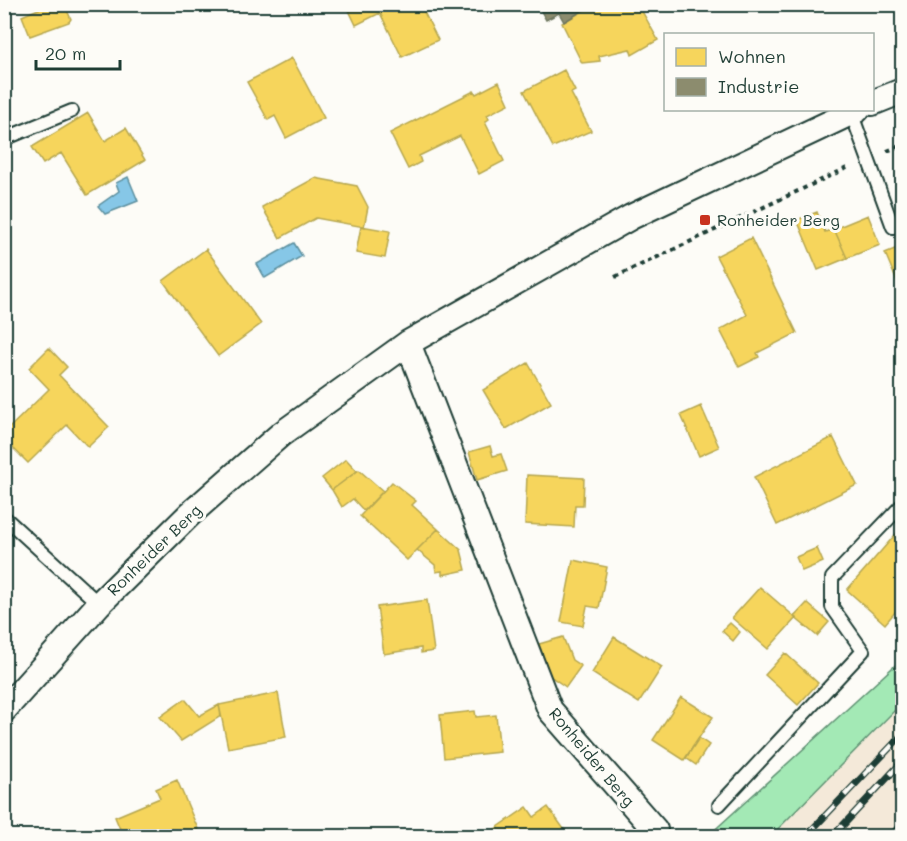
<svg xmlns="http://www.w3.org/2000/svg" width="907" height="841" font-family="Mali,sans-serif">
<style>
.built{fill:#f4e9d9}
.green{fill:#a3e9b5;stroke:#619374;stroke-width:1.5}
.water{fill:#86c7e7;stroke:#5d909f;stroke-width:1.5}
.homes{fill:#f6d55c;stroke:#b6a750;stroke-width:1.5}
.industry{fill:#8c8c6e;stroke:#6b745d;stroke-width:1.5}
.lines{fill:none;stroke-linecap:round;stroke-linejoin:round}
.service-casing{stroke:#1f3d34;stroke-width:16}
.minor-casing{stroke:#1f3d34;stroke-width:28}
.path{stroke:#1f3d34;stroke-width:4;stroke-dasharray:4.5 4.5;stroke-linecap:butt}
.service{stroke:#fdfcf7;stroke-width:12}
.minor{stroke:#fdfcf7;stroke-width:24}
.rail-casing{stroke:#1f3d34;stroke-width:7}
.rail{stroke:#fdfcf7;stroke-width:4.5;stroke-dasharray:14;stroke-linecap:butt}
.poi-dot{fill:#c8321e;stroke:#fdfcf7;stroke-width:2}
.labels{text-anchor:middle;stroke-width:6;stroke-linejoin:round;paint-order:stroke}
.poi-label{font-size:16px;fill:#1f3d34;stroke:#fdfcf7;text-anchor:start}
.street-label{font-size:16px;fill:#1f3d34;stroke:#fdfcf7}
</style>
<rect width="100%" height="100%" fill="#fdfcf7"/>
<filter id="ink" filterUnits="userSpaceOnUse"><feTurbulence type="fractalNoise" baseFrequency=".0167" numOctaves="2"/><feDisplacementMap in="SourceGraphic" scale="12" xChannelSelector="R" yChannelSelector="G"/><feConvolveMatrix kernelMatrix="1 2 1 2 8 2 1 2 1" color-interpolation-filters="sRGB"/></filter>
<g filter="url(#ink)">
<path class="built" d="M902 703V836H771L897 709Z"/>
<path class="green" d="M902 659V703L771 836H708Z"/>
<path class="water" d="M128 177 138 201 105 214 98 206 119 191 116 183Z
M294 243 302 256 265 278 257 264Z"/>
<path class="homes" d="M50 4H64L71 19 69 22 30 36 22 16Z
M346 4H420L438 40 402 57 380 13 356 25Z
M609 4H638L658 40 632 55 630 49 599 56 600 61 582 63 562 23 588 8Z
M292 58 324 118 286 138 275 116 268 120 247 82Z
M564 70 575 91 571 93 591 131 553 147 524 91Z
M499 82 509 104 487 115 489 119 485 122 504 161 479 174 460 136 419 156 421 162 408 169 390 133 474 91 476 94Z
M88 113 105 141 126 128 145 160 87 195 61 153 43 164 32 147Z
M315 178 357 186 368 207 364 227 316 218 280 238 262 207Z
M817 212 825 232 834 229 847 258 818 270 797 220Z
M868 215 880 245 847 258 834 229Z
M361 226 390 231 385 258 356 253Z
M751 238 797 333 757 353 759 357 739 367 720 330 747 315 716 256Z
M902 246V282L898 284 885 253Z
M206 249 261 324 218 356 163 281Z
M49 348 67 367 59 375 109 427 88 447 67 425 28 463 4 439V433L49 389 29 368Z
M528 363 551 403 506 429 483 390Z
M701 406 719 447 699 456 681 415Z
M833 437 857 485 777 525 754 477Z
M490 446 493 456 501 454 507 471 477 480 469 452Z
M346 459 357 471 332 490 322 478Z
M359 470 383 491 364 511 353 499 342 507 332 490Z
M527 475 584 478 583 505H575L574 527 525 524Z
M392 482 416 501 412 505 438 529 407 560 360 516Z
M902 527V604L885 624 847 590Z
M438 529 461 550 466 570 442 575V571L436 572 435 565 417 550Z
M817 548 823 562 802 571 796 557Z
M573 560 607 567 599 608 587 606 583 626 561 622Z
M760 587 796 618 768 649 732 618Z
M427 600 434 651 421 653V648L384 654 377 607Z
M807 603 829 622 817 636 794 617Z
M730 623 740 632 733 641 722 631Z
M563 637 572 660 581 666 566 687 550 676 539 644Z
M614 637 662 667 639 703 592 673Z
M785 653 818 683 798 705 765 675Z
M278 693 286 737 228 748 219 705Z
M681 697 713 717 684 760 653 740Z
M185 699 199 716 219 705 221 716 181 741 160 717Z
M475 711 476 717 496 715 500 752 444 758 440 715Z
M699 738 709 745 696 765 686 758Z
M177 780 201 836H123L115 817 160 798 156 789Z
M527 807 534 817 548 807 569 836H489L488 834Z"/>
<path class="industry" d="M537 4H576L582 11 564 22 559 13 546 20Z"/>
<g class="lines">
<defs>
<path id="service" d="M851 112 893 227
M4 139 72 111
M4 517 99 604
M719 805 863 651 832 607V578L902 505
M897 836 902 830"/>
<path id="minor" d="M872 103 902 91
M408 343 550 710 655 830
M4 710 99 604 190 514 280 435 408 343 631 217 857 110"/>
</defs>
<use href="#service" class="service-casing"/>
<use href="#minor" class="minor-casing"/>
<path class="path" d="M887 151 902 145
M615 277 849 167"/>
<use href="#service" class="service"/>
<use href="#minor" class="minor"/>
<defs>
<path id="rail" d="M806 836 902 735
M833 836 902 762"/>
</defs>
<use href="#rail" class="rail-casing"/>
<use href="#rail" class="rail"/>
</g>
</g>
<rect class="poi-dot" x="699" y="214" width="12" height="12" rx="3"/>
<g class="labels">
<g class="poi-label">
<text x="717" y="226">Ronheider Berg</text>
</g>
<g class="street-label">
<text transform="translate(154 550) rotate(-44)" y="6">Ronheider Berg</text>
<text transform="translate(592 757) rotate(50)" y="6">Ronheider Berg</text>
</g>
</g>
<rect width="907" height="841" fill="none" stroke="#fdfcf7" stroke-width="24"/>
<rect x="12" y="12" width="883" height="817" fill="none" stroke="#1f3d34" stroke-width="2" filter="url(#ink)"/>
<rect x="664" y="33" width="210" height="78" fill="#fdfcf7" stroke="#a4b0a9" stroke-width="1.5"/>
<rect x="676" y="48" width="30" height="18" fill="#f6d55c" stroke="#a4b0a9" stroke-width="1.5"/>
<text x="718" y="63" font-size="18" fill="#1f3d34">Wohnen</text>
<rect x="676" y="78" width="30" height="18" fill="#8c8c6e" stroke="#a4b0a9" stroke-width="1.5"/>
<text x="718" y="93" font-size="18" fill="#1f3d34">Industrie</text>
<path d="M36 60v9h84v-9" fill="none" stroke="#1f3d34" stroke-width="3"/>
<text x="45" y="60" font-size="18" fill="#1f3d34" stroke="#fdfcf7" stroke-width="4.5" paint-order="stroke">20 m</text>
</svg>
